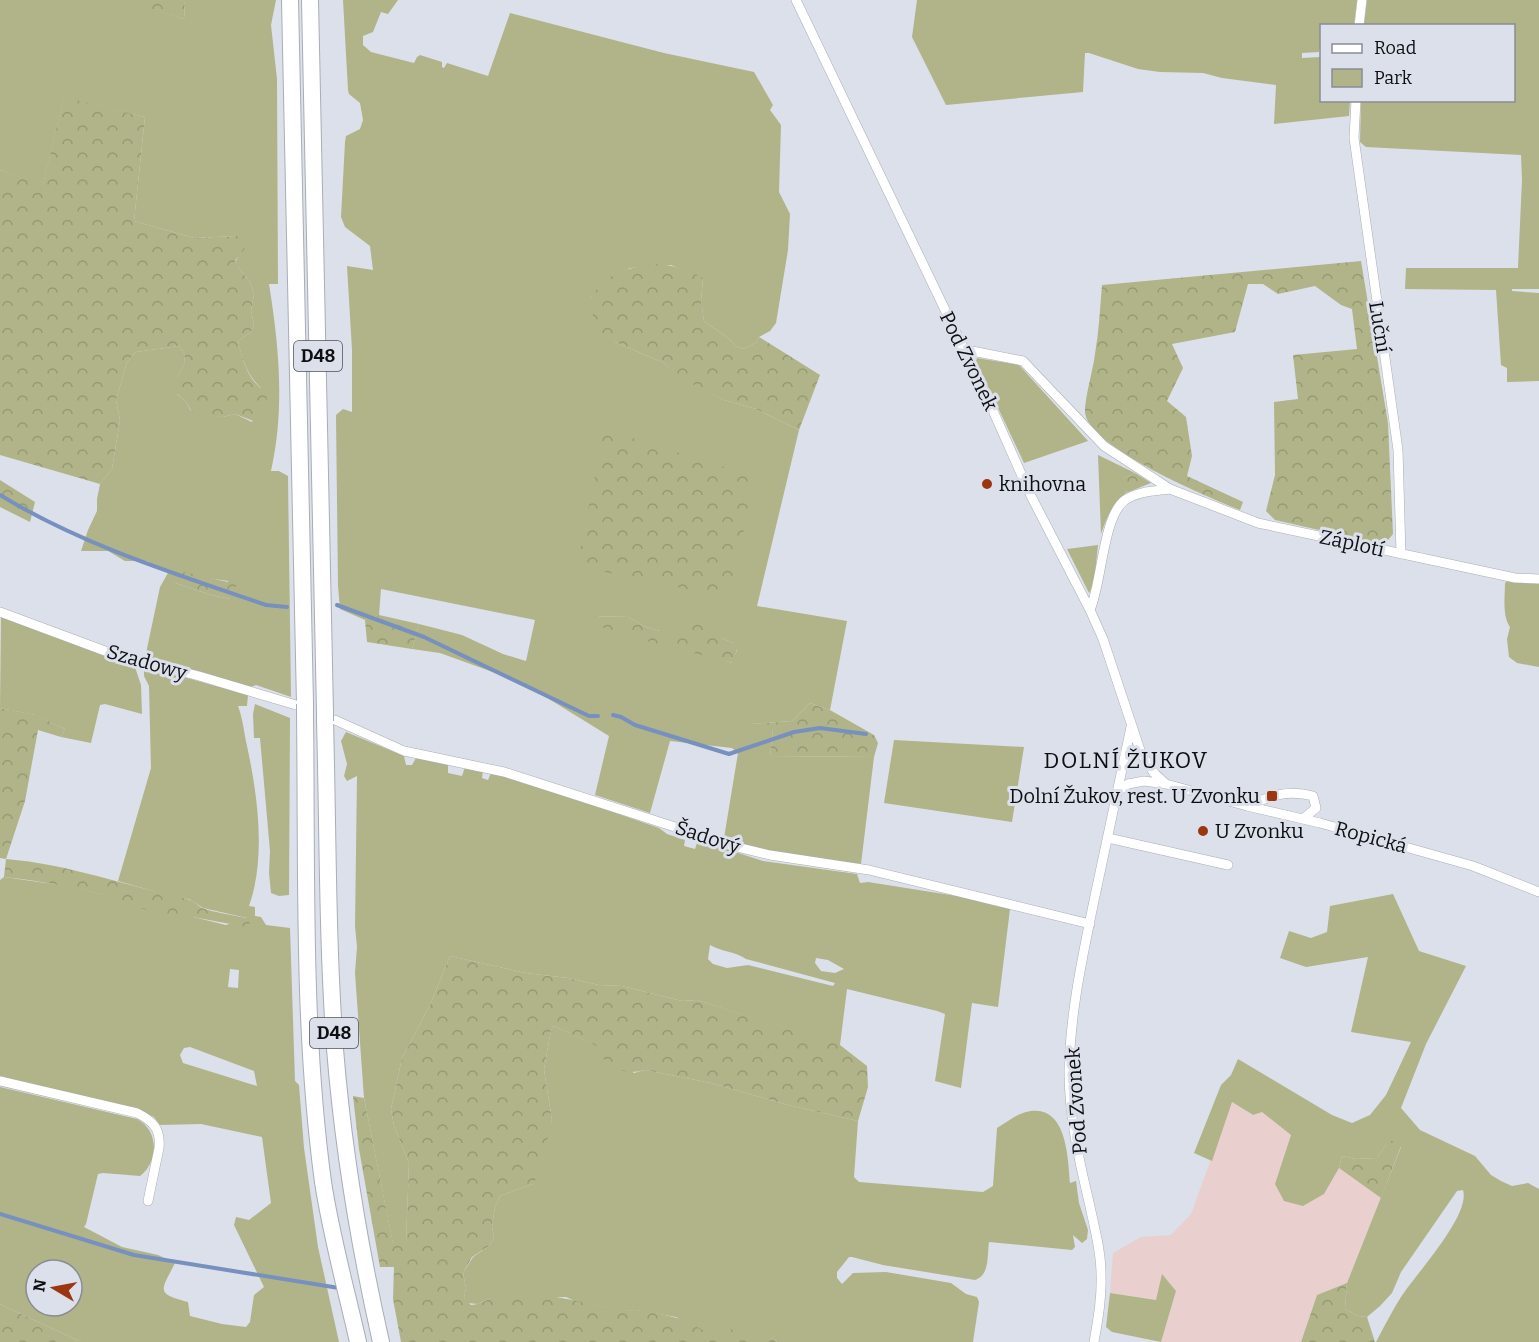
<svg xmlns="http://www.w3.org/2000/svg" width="1539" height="1342" font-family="Bitter,serif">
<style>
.industrial{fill:#eacfcf}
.green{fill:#b0b488;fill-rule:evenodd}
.forest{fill:url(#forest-crowns)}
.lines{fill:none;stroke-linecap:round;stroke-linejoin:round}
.stream{stroke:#7890bf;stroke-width:4}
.street-casing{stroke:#a9adb5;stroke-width:10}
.highway-casing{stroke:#a9adb5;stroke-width:18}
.street{stroke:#fff;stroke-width:9}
.highway{stroke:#fff;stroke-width:16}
.highway-bridge-casing{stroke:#a9adb5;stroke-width:18;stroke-linecap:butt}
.highway-bridge{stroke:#fff;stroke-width:16}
.poi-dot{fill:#9c3611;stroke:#dce0ea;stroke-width:2}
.labels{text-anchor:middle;stroke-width:6;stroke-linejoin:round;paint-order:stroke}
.shield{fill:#dce0ea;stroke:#4b4e53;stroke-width:1.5}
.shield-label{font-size:18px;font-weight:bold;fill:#0d0f12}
.street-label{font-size:20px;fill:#0d0f12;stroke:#dce0ea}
.poi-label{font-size:20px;fill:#0d0f12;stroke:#dce0ea;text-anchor:start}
.quarter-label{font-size:22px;letter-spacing:1.5px;fill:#0d0f12;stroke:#dce0ea}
</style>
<defs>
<pattern id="forest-crowns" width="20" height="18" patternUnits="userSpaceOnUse" patternTransform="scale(1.5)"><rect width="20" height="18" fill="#b0b488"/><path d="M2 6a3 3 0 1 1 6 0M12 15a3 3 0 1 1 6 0" fill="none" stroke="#969a74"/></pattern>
</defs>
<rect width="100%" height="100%" fill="#dce0ea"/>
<path class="industrial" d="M1232 1102 1252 1115 1262 1112 1291 1135 1275 1184 1303 1206 1324 1194 1339 1168 1381 1198 1347 1283 1317 1295 1301 1342H1161L1176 1291 1162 1275 1157 1300 1110 1293 1113 1253 1141 1237 1171 1235 1191 1214Z"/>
<path class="green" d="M0 0H127L184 19 185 0H276L271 25 277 79 278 284H269C279 346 285 409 271 471H279L288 476 291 697 256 685 251 687 145 658 160 587 168 573 147 561H125L108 551H81L88 530 97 511V499L100 484 112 469 120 420 116 400 127 362 136 352 179 346 184 353 185 363 178 375 177 394 186 402 191 411 223 417 235 414 252 422 261 388C247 375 242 359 238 341L251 332 254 325 251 310 254 294 250 282 235 263 238 257 237 236 194 238 134 221 145 117 64 98 43 185 0 170ZM207 578 228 581 230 599 211 595 175 583Z
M343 0H398L388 14 381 12 373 32 363 36V45L371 52 414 63 417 57 420 55 442 62V67L444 68 447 63 488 76 510 13 664 53 754 72 773 105 770 110 781 125 779 192 790 214 788 250 776 323 770 331 759 337 757 342 744 349 735 346C728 335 713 329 704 321L701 301 703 278 671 265 630 268 601 285 598 291 590 298 593 315 615 342 664 363 686 380 724 400 756 409 799 430 757 606 847 621 830 710 810 703 792 721 751 724V729H773L770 756 874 757 861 864 771 852 724 838 738 753 732 748 670 741 650 813 595 795 609 736 523 683 440 653 412 649 419 624 462 635 503 654 526 661 535 620 381 589 379 615 365 620 340 609 338 586 336 415 343 409 352 412V350L347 266 373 270 370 246 345 227 341 217 345 142 346 136 360 129 363 120 360 103 349 94 348 90ZM594 616 628 617 646 627 660 631H686L721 626V638L733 643 737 650 732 663Z
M917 0H1357L1354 25 1322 26 1321 49H1319V52L1302 53V58L1321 57 1322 100 1350 101 1349 116 1274 124 1276 85 1222 78 1203 73 1160 72 1138 69 1089 53H1085L1083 92 946 105 912 37Z
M1367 0H1539V289H1512V291L1539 293V381L1507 382V368L1501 365 1496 290 1405 289 1406 268H1518L1522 180 1521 155 1366 147 1360 142 1361 101 1514 100V26L1364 25Z
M977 358 1019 365 1088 441 1024 463 976 361Z
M1098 455 1135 473 1122 479 1126 493C1112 504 1107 517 1101 534Z
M1098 545 1094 583 1089 593 1067 549Z
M1507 581 1539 584V667L1517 663 1509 657 1507 639 1510 627C1502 616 1505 596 1505 583Z
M1 617 108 657 134 664 141 685 142 714 105 704 100 705 91 743 61 737 65 729 35 715 0 708Z
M144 666 248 695 247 706H238C243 719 244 733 247 746 258 797 266 858 249 906L255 907V916L261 917 266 925 290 928 295 1081 299 1085 304 1148 318 1247 339 1342H81L0 1304V1087L137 1119C159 1130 159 1162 140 1176L103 1173 98 1174 86 1224 84 1227 122 1247 158 1255 175 1263C161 1291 155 1293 188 1302L190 1316 222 1324 246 1327 250 1322 254 1295 264 1287 234 1225 236 1217 249 1220 271 1203 262 1137 201 1124 160 1125 154 1117 143 1112 0 1078V880L4 877 67 886 226 925 247 918 203 908 189 899 177 898 118 881 151 768 149 686 144 676ZM230 969 239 970 238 988 228 987ZM190 1047 254 1071 257 1086 183 1063 180 1055 184 1048ZM36 1270H72V1306H36Z
M255 704 290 718 289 895 279 896 271 893 269 873 270 851 260 738H254L253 714Z
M346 732 404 756 406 765H412L416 758 448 764V773L462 776 465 767 483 771 482 778 488 780 491 773 535 785 659 828 667 834 685 840 684 846 695 849 698 840 763 861 857 874 860 883 868 882 963 897 1010 909 998 1007 972 1003 961 1088 935 1081 945 1014 937 1011 847 989 840 1045H837L697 1000 682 1001 622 986 599 985 568 978 526 973 450 956 430 1005 402 1058 391 1109 394 1126 409 1163 406 1243 393 1244 364 1098 355 973 357 947 355 926 357 776 347 781 344 776 347 764 341 741ZM710 945C722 952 735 951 746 959L835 983 833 986 748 965 727 968 713 964 708 959ZM816 958 828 960 844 969 835 973 821 971 815 963Z
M894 740 1024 747 1012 822 884 803Z
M1393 894 1419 951 1466 966 1426 1044 1401 1108 1420 1130 1475 1156 1491 1175 1501 1181 1512 1186 1528 1183 1539 1189V1342H1376C1384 1327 1392 1311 1401 1297 1415 1275 1471 1215 1463 1190L1457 1191 1401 1272 1392 1293 1380 1306 1367 1317 1358 1316 1345 1309 1347 1283 1401 1147 1386 1145 1377 1158 1356 1159 1342 1156 1339 1168 1324 1194 1303 1206 1284 1201 1275 1184 1291 1135 1262 1112 1253 1115 1232 1102 1212 1161 1194 1153 1221 1085 1231 1075 1238 1059 1332 1115 1352 1123 1370 1115 1386 1095 1411 1042 1351 1032 1368 957 1306 967 1280 958 1289 931 1311 938 1327 932 1330 906Z
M554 1026 604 1049 634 1073 645 1070 711 1083 788 1105 858 1121 854 1177 859 1182 983 1192 993 1186 997 1128C1006 1123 1017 1114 1026 1112 1066 1102 1068 1155 1070 1183L1076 1181 1079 1203 1088 1230 1087 1239 1082 1243 1073 1235 1075 1247 1072 1250 989 1242C987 1256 990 1275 975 1280L883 1265 852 1257H849L837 1272V1278L842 1284 853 1273 886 1272 951 1283 966 1294 977 1297 979 1302 973 1342H777L774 1339 726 1333 713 1334 695 1328 676 1317 636 1310 626 1311 577 1302 566 1297 491 1298 478 1304 467 1303 464 1298 466 1288 463 1273 473 1257 489 1246 494 1238 492 1226 495 1207 500 1196 533 1184 552 1120 544 1069 551 1030Z
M1162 1274 1176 1291 1161 1342 1112 1332 1106 1327 1110 1293 1156 1300Z"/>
<path class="forest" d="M185 0 184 19 127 1V0Z
M64 97 145 117 134 221 194 238 237 236 245 246C244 254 236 256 235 263L250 282 254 294 251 310 254 325 251 332 238 341C243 361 248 382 267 392 268 401 263 417 256 422L235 414 223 417 194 415 186 402 173 390 178 375 185 363 184 353 179 346 136 352 127 362 116 400 120 420 112 469 100 484 0 455V170L43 184Z
M1361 261 1388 423 1393 534 1388 540 1376 543 1275 520 1266 511 1275 475 1274 402 1298 399 1293 355 1357 349 1352 309 1341 305 1315 286 1278 294 1263 284H1248L1235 332 1172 344 1183 368 1167 401 1186 417 1192 456 1187 476 1243 502 1240 510C1210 498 1087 447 1085 412 1085 397 1093 370 1095 354 1099 331 1100 308 1102 285Z
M655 264C673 265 687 269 703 278L701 301 704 321C713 329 728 335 735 346L744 349 757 342 759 337 820 375 799 430 756 409 724 400 686 381 664 363 615 342 594 327 593 315 585 308C602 275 619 269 655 264Z
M604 429 756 477 728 598 577 566Z
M1135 473 1151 483 1126 493 1121 479Z
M0 480 35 502 30 522 0 507Z
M183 572 237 584 230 599 211 595 175 583V579Z
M379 615 419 624 412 649 367 642 365 620Z
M593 616 628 617 646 627 660 631H685L696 623 721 625V638L733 643 737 649 733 663 643 640 591 624Z
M810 703 830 710 874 735 878 743 874 757 770 756 773 729H750V724L792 721Z
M0 708 36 715 65 729 61 737 38 730 25 801 6 859C68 864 127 886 187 899 193 900 197 905 202 908 216 913 233 915 247 918L250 923 246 927 193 917 189 922 122 903 121 900C82 889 44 881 4 877L6 859 0 858Z
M450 956 526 973 568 978 599 985 622 986 682 1001 697 1000 840 1045 867 1066 868 1087 858 1121 788 1105 711 1083 645 1070C626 1075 615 1070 601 1057L603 1049 554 1026 551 1030 544 1069 552 1120 540 1172 533 1184 500 1196 495 1207 492 1226 494 1238 489 1246 472 1257 463 1273 466 1288 464 1298 471 1305C486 1304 492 1294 505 1293 547 1291 582 1304 623 1310 627 1311 632 1310 636 1310 648 1311 661 1314 673 1317 692 1321 712 1342 732 1329L774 1339 777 1342H401L393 1299 394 1267H380L359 1149 353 1096 364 1098 393 1243H406L409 1163 394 1126 391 1109 402 1058 430 1005Z
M1397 1137 1401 1146 1381 1198 1339 1168 1342 1156 1356 1159 1377 1158 1386 1145Z
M1347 1283 1345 1309 1358 1316 1367 1317 1375 1342H1301L1317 1295Z
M0 1304 81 1342H0Z"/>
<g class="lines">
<path class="stream" d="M0 495C82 545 175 574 266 605L287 607
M337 605 424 637 589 716H598
M613 715 621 717 635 725 729 754 794 732 820 728 866 734
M0 1214 134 1255 339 1288"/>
<defs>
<path id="street" d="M796 0 986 395 1031 496 1090 610 1103 639 1141 753 1154 773 1166 784
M1359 26 1362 0
M1356 100 1354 138 1398 450 1401 554
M962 349 1023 361 1104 446 1170 489 1258 523 1515 578 1539 579
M1090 610C1102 582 1103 516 1125 500 1138 491 1155 491 1170 489
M0 612 113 654 199 676 296 705
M335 720 404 751 504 772 737 847 770 855 869 870 1090 924
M1118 791 1128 784 1144 781 1166 784 1247 806 1320 823 1473 866 1539 892
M1247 806C1270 796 1288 789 1313 796L1316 808 1303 819
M1108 838 1228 865
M0 1081 137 1113C153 1121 161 1129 159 1148L148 1201
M1094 1342C1098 1319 1102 1297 1101 1274 1101 1250 1094 1226 1089 1202 1079 1160 1069 1116 1069 1072 1070 1013 1083 954 1095 896 1107 840 1119 784 1131 727"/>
<path id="highway" d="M290 0 305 704
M310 0 325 712
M305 713C307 869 302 1027 323 1182 331 1235 346 1289 358 1342
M325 721C328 830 327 940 335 1049 343 1148 359 1245 381 1342"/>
</defs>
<use href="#street" class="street-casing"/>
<use href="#highway" class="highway-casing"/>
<use href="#street" class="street"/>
<use href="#highway" class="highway"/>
<defs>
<path id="highway-bridge" d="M325 712V721
M305 713V704"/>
</defs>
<use href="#highway-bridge" class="highway-bridge-casing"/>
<use href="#highway-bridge" class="highway-bridge"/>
</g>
<g class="poi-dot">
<circle cx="987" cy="484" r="6"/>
<rect x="1266" y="790" width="12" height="12" rx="3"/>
<circle cx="1203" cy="831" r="6"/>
</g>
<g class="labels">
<g class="shield">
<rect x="294" y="341" width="48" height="30" rx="4.5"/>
<rect x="310" y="1018" width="48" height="30" rx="4.5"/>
</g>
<g class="shield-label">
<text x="318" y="362">D48</text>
<text x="334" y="1039">D48</text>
</g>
<g class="street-label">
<text transform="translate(1380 327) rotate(81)" y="7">Luční</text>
<text transform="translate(969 361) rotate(64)" y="7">Pod Zvonek</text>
<text transform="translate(1352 543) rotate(12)" y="7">Záplotí</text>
<text transform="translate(147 662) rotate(16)" y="7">Szadowy</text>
<text transform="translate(708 837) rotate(18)" y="7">Šadový</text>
<text transform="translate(1371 837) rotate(15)" y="7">Ropická</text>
<text transform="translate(1076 1101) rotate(-94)" y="7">Pod Zvonek</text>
</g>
<g class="poi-label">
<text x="999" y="491">knihovna</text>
<text x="1260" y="803" text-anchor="end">Dolní Žukov, rest. U Zvonku</text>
<text x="1215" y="838">U Zvonku</text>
</g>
<g class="quarter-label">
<text x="1126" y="768">DOLNÍ ŽUKOV</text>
</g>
</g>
<rect x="1320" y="24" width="195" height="78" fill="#dce0ea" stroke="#898c94" stroke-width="1.5"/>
<rect x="1332" y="44" width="30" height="9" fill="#ffffff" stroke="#898c94" stroke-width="1.5"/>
<text x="1374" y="54" font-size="18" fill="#0d0f12">Road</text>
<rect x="1332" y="69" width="30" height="18" fill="#b0b488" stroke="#898c94" stroke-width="1.5"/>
<text x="1374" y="84" font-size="18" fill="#0d0f12">Park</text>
<g transform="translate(54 1288) rotate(280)"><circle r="28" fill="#dce0ea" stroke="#898c94" stroke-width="1.5"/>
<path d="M0-4.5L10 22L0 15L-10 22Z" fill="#9c3611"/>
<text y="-9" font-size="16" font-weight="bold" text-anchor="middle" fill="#0d0f12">N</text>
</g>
</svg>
